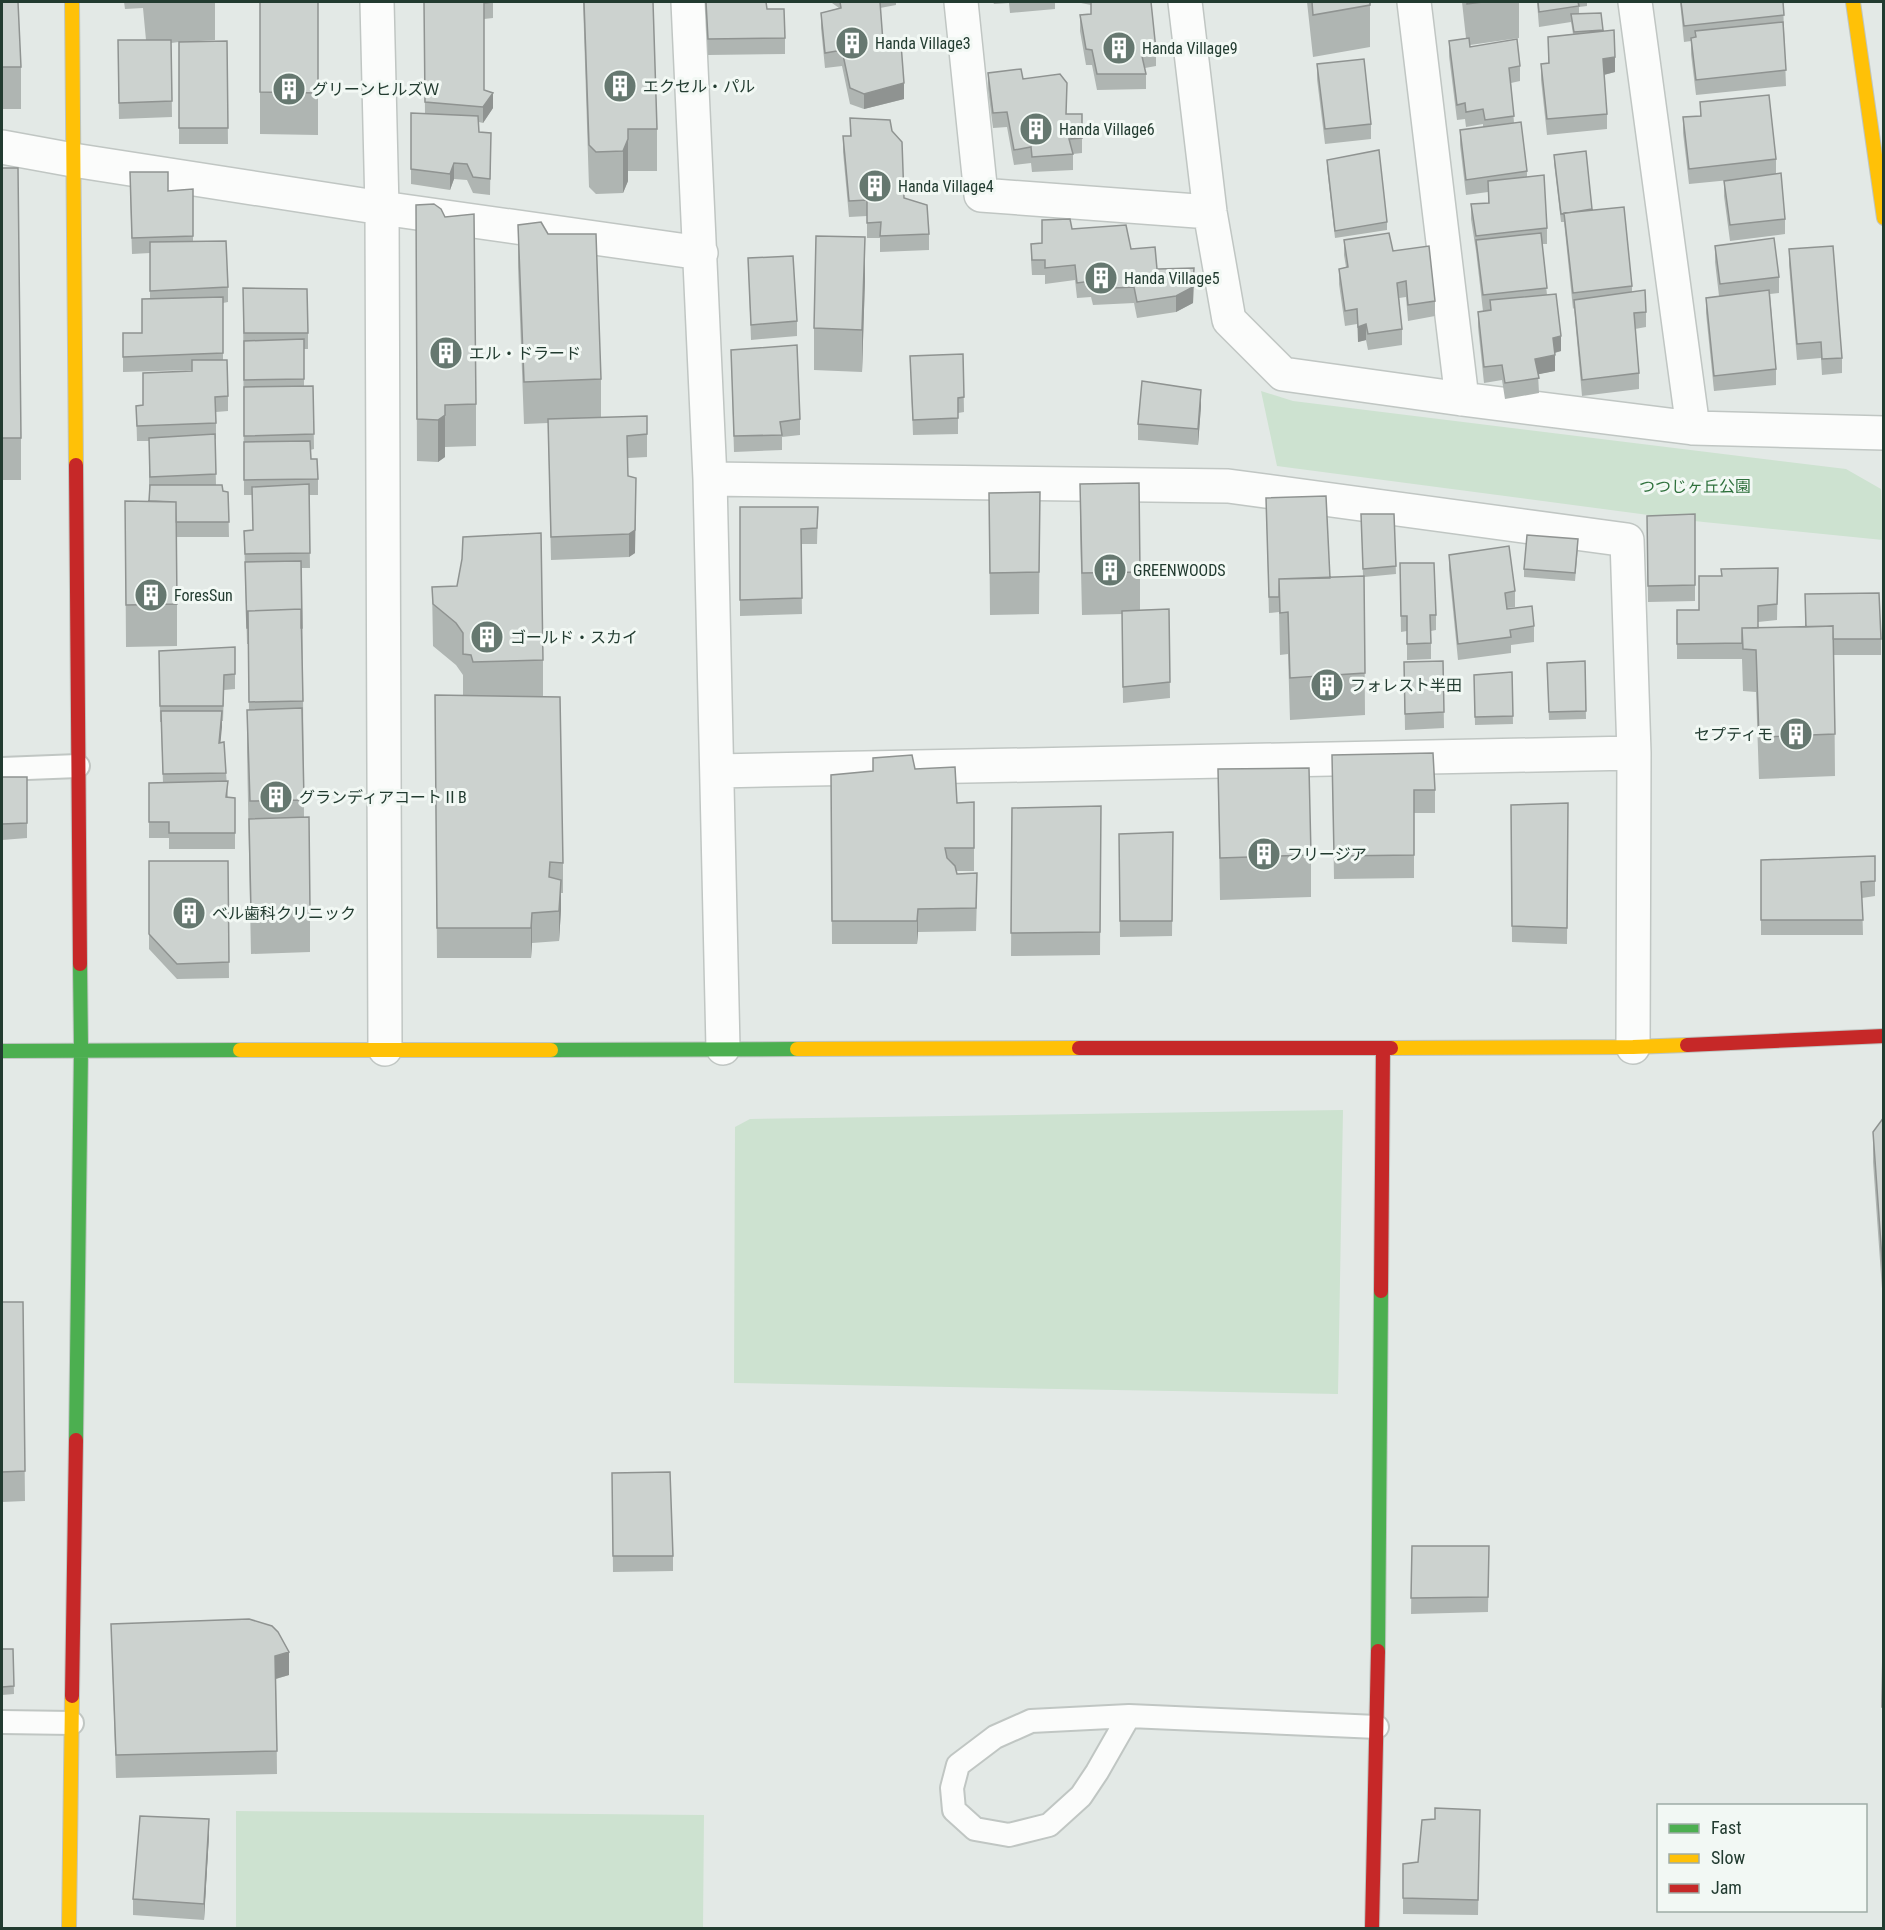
<svg xmlns="http://www.w3.org/2000/svg" width="1885" height="1930" font-family="'Roboto Condensed','Noto Sans JP',sans-serif">
<style>
.green{fill:#cde2d0}
.lines{fill:none;stroke-linecap:round;stroke-linejoin:round}
.lane-casing{stroke:#c0c6c3;stroke-width:26}
.street-casing{stroke:#c0c6c3;stroke-width:36}
.fast-casing{stroke:#bec5c1;stroke-width:16}
.slow-casing{stroke:#bec5c1;stroke-width:16}
.jam-casing{stroke:#bec5c1;stroke-width:16}
.lane{stroke:#fbfcfb;stroke-width:22}
.street{stroke:#fbfcfb;stroke-width:33}
.fast{stroke:#4caf50;stroke-width:14}
.slow{stroke:#ffc107;stroke-width:14}
.jam{stroke:#c62828;stroke-width:14}
.wall{fill:#afb5b2}
.shaded-wall{fill:#8f9391}
.building{fill:#ccd2cf;stroke:#8f9391;stroke-width:1.5}
.labels{text-anchor:middle;stroke-width:6;stroke-linejoin:round;paint-order:stroke}
.poi-label{font-size:16px;fill:#223b30;stroke:#f2f8f4;text-anchor:start}
.park-label{font-size:16px;fill:#2e703c;stroke:#f2f8f4}
</style>
<rect width="100%" height="100%" fill="#e3e9e6"/>
<path class="green" d="M1261 391 1293 401 1846 469 1881 489 1883 540 1694 521 1277 466Z
M1343 1110 1338 1394 734 1383 735 1127 750 1119Z
M236 1811 704 1815 703 1928H236Z"/>
<g class="lines">
<defs>
<path id="lane" d="M2 769 78 766
M1129 1716 1031 1721 995 1737 958 1765 952 1788 954 1810 975 1829 1009 1835 1049 1825 1081 1796 1097 1772 1129 1716 1377 1727
M2 1722 72 1723"/>
<path id="street" d="M377 2 382 208 385 1049
M688 2 710 479 723 1048
M961 2 981 195 1210 212
M1185 2 1210 212 1229 320 1283 374 1462 399 1693 428 1884 433
M1414 2 1462 399
M1635 2 1693 428
M2 147 73 160 382 208 701 253
M710 479 1228 486 1627 540 1634 753 1633 1047
M717 771 1634 753"/>
<path id="fast" d="M551 1050 797 1049
M2 1051 240 1050
M76 1440 81 1049 80 964
M1378 1651 1381 1291"/>
<path id="slow" d="M72 2 76 465
M1853 2 1884 218
M1391 1048 1633 1047 1687 1045
M797 1049 1079 1048
M240 1050H551
M69 1928 72 1696"/>
<path id="jam" d="M76 465 80 964
M1687 1045 1884 1036
M1079 1048H1391
M1381 1291 1383 1048
M72 1696 76 1440
M1372 1928 1378 1651"/>
</defs>
<use href="#lane" class="lane-casing"/>
<use href="#street" class="street-casing"/>
<use href="#fast" class="fast-casing"/>
<use href="#slow" class="slow-casing"/>
<use href="#jam" class="jam-casing"/>
<use href="#lane" class="lane"/>
<use href="#street" class="street"/>
<use href="#fast" class="fast"/>
<use href="#slow" class="slow"/>
<use href="#jam" class="jam"/>
</g>
<path class="wall" d="M2 2 21 67V109H2Z
M124 2H215V40L183 42 227 41 228 144H179V42L171 43 172 117 119 119 118 56 146 40 143 8 125 9Z
M260 2H318V135L260 134Z
M424 2H493V18L484 19V90L493 108 483 123 479 122V132L491 133 490 195 473 193 467 180 454 179 450 190 411 184V113L425 114Z
M583 2H653L657 129V171H628V181L623 193 596 194 589 187Z
M705 2H766L767 9 785 38V54L708 55Z
M832 2H896V5L880 8 883 42 904 99 864 109 850 104 842 66 825 68 821 28V13L839 8 832 3Z
M993 2H1055V9L1010 13 1009 3 994 4Z
M1081 2H1151L1156 50V66L1145 68 1146 74V89L1097 90 1092 65H1086L1080 31V15L1091 14V5L1081 3Z
M1307 2H1370V47L1313 57Z
M1462 2H1519V38L1470 45V47L1520 66V81L1511 83 1514 123 1527 171V177L1547 228V244H1542L1547 295 1561 351 1555 353V371L1538 374 1539 393 1505 399 1502 380 1484 383 1478 327V312L1490 310 1483 311 1476 251 1471 219V204L1488 203V192L1466 195 1460 145V130L1483 127V124L1466 127 1465 119 1457 120 1449 56V41L1466 38Z
M1537 2H1587V6L1579 7V14L1601 13 1603 31 1615 72 1604 75 1607 114V129L1547 135 1541 80V64H1548V37L1573 34 1571 22 1539 27Z
M1680 2H1783L1786 86 1696 95 1691 54V41L1684 42Z
M1317 64 1371 124V139L1325 144 1317 79Z
M988 73 1023 79 1066 114H1082V153L1073 154V170L1032 172 1031 163 1014 165 1007 127 993 128 988 89Z
M1700 102 1776 159V174L1785 219V234L1730 241 1724 196V181L1730 180 1689 184 1683 133V117L1700 116Z
M850 118 929 234V250L880 252V238H867V216L849 217 843 152V136H850Z
M1554 155 1592 210 1632 286V292L1646 312V327L1635 329 1639 373V389L1582 396 1574 308 1573 309 1564 222H1561L1554 163Z
M1327 160 1387 222V230L1335 238 1327 168Z
M2 168 21 438V480H2Z
M130 188 168 191 193 189V242L228 287V302L223 303V360L228 396V411L216 412V439H215L216 485 223 491 228 492 229 537H177V646L126 647 125 501H149V441H137L136 406 143 405 192 371V370L123 372V333H142L150 299V253L132 254Z
M416 205 476 404V446L445 447V457L438 462 417 461Z
M1042 220 1131 249 1157 269 1194 283 1193 303 1176 312 1137 318 1134 303 1093 305 1091 297 1077 298 1075 280 1045 284V275H1032L1031 260V244L1042 243Z
M518 225 601 379V418L647 416V457L628 458V476L635 553 629 557 551 560 548 423 524 424 518 267Z
M1344 240 1393 251 1435 301V316L1408 321 1406 297 1399 298 1402 329V345L1368 350 1366 340 1358 342 1357 324 1345 326 1339 284V269L1346 267 1344 255Z
M1715 246 1779 277V293L1770 294 1776 369V385L1714 391 1706 313V298L1719 296 1715 262Z
M1789 249 1842 358V373L1822 375 1821 358 1797 360 1789 265Z
M748 258 797 321V336L751 340Z
M865 279 862 372 814 370V328Z
M243 288 308 333V349H304V386H313L314 449 310 450 311 459 318 479V495H309L310 568H302L304 817 310 910V952L251 954 247 752V710H249L248 644H247L244 531 253 530 252 495H244Z
M731 350 800 419V435L782 437V450L734 452Z
M963 354 964 412 958 413V434L913 435 910 356Z
M1201 406 1198 445 1138 440V424Z
M1080 484 1140 572V610L1169 609 1170 698 1123 703 1122 614 1082 615 1080 526Z
M1040 492 1039 614 990 615 989 493Z
M1266 498 1330 578 1363 576 1361 514H1394L1396 574 1364 577 1365 715 1290 720 1288 654 1280 655 1279 612 1269 613Z
M740 507H818L817 544H801L802 614 740 616Z
M1695 514V601L1648 602 1647 516Z
M1578 547 1575 581 1524 577V569Z
M1449 555 1515 591V607L1507 608V609L1534 626V642L1511 645V653L1458 660 1449 570Z
M1400 563 1436 615V630L1431 631V659L1407 660V631L1401 632Z
M1778 568 1777 620 1758 622V628L1805 627V594L1881 639V655H1834L1835 776 1759 779 1756 692 1743 691 1742 659H1677V610H1699L1721 576Z
M432 587 543 660V697L563 863V893H561V910L559 941 532 943 531 958H437L435 695H463V675L456 665 433 646Z
M159 651 235 674V689L224 690 223 721H222L220 742 226 773 228 797 235 798V849H169V838H149V783H163L161 722H160Z
M1443 661 1444 728 1405 730 1404 662Z
M1585 661 1586 719 1549 720 1547 663Z
M1512 672 1513 724 1475 725 1474 675Z
M1332 755 1435 790V813H1414V878L1334 879Z
M915 769 957 803 974 802V871H956L957 874 977 896 976 931 918 932 917 944H832L831 775Z
M1218 769 1311 855V897L1220 900Z
M2 777H27V838L2 840Z
M1568 803 1567 944 1512 942 1511 805Z
M1101 806 1100 955 1011 956 1012 808Z
M1173 832 1172 936 1120 937 1119 834Z
M1875 856V896L1862 898 1863 935H1761V860Z
M149 861H228L229 978 177 979 149 949Z
M1884 1117V1317L1873 1162V1132Z
M2 1302H23L25 1501 2 1502Z
M612 1473 673 1556V1571L613 1572Z
M1412 1546H1489L1488 1612 1411 1614Z
M111 1624 289 1675 276 1679 277 1774 116 1778Z
M1883 1647H1884V1722H1882Z
M2 1649H13L14 1694 2 1695Z
M1480 1810 1478 1915 1403 1914V1864L1418 1862Z
M209 1835 204 1920 133 1915V1899Z"/>
<path class="shaded-wall" d="M1615 57V72L1603 75V59Z
M904 83V99L864 109V94Z
M493 93V108L483 123V107Z
M628 129V181L623 193V151Z
M454 163V179L450 190V174Z
M865 237V279L862 372V330Z
M1194 268 1193 303 1176 312V296Z
M1366 324V340L1358 342V327Z
M1561 336V351L1553 353V338Z
M1555 355V371L1535 375V359Z
M1201 390V406L1198 445V429Z
M445 405V457L438 462V420Z
M636 501 635 553 629 557V534Z
M222 711V727L219 758V743Z
M561 880V910L559 941V911Z
M918 909V932L917 944V921Z
M532 913V943L531 958V928Z
M289 1652V1675L275 1679V1656Z
M209 1819V1835L204 1920V1904Z"/>
<path class="building" d="M2 2H18L21 67H2Z
M260 2H318V93L260 92Z
M424 2H493L484 3V90L493 93 483 107 425 102Z
M584 2H653L657 129H628V139L623 151 596 152 589 145Z
M706 2H766L767 9H784L785 38 708 39Z
M840 2H880L883 42 901 44 904 83 864 94 850 88 842 50 825 53 821 13 841 8Z
M1091 2H1151L1156 50 1141 52 1146 74H1097L1092 50 1086 49 1080 15 1091 14Z
M1312 2H1370V5L1313 15Z
M1467 2H1483L1467 4Z
M1538 2H1578L1579 6 1539 12Z
M1681 2H1783L1784 15 1684 26Z
M1601 13 1603 30 1574 32 1571 14Z
M1783 22 1786 70 1696 80 1691 38 1696 37 1695 31Z
M1614 30 1615 57 1603 59 1607 114 1547 119 1541 64 1549 63 1548 37Z
M1469 38 1470 47 1517 39 1520 66 1509 68 1514 116 1485 120 1483 109 1466 112 1465 103 1457 105 1449 41Z
M118 40H171L172 101 119 103Z
M227 41 228 128H179V42Z
M1364 59 1371 124 1325 129 1317 64Z
M1021 69 1023 79 1060 74 1067 83 1066 114H1082V138L1069 139 1073 154 1032 157 1031 147 1014 150 1007 112 993 113 988 73Z
M1769 95 1776 159 1689 169 1683 117 1701 116 1700 102Z
M411 113 478 116 479 132 491 133 490 179 473 177 467 164 454 163 450 174 411 169Z
M850 118 890 120 892 131 902 142 904 198 927 205 929 234 880 236 881 222 867 223V200L849 201 843 136H851Z
M1521 122 1527 171 1466 180 1460 130Z
M1379 150 1387 222 1335 231 1327 160Z
M1586 151 1592 209 1561 214 1554 155Z
M2 168H18L21 438H2Z
M130 172H168V191L193 189V236L132 238Z
M1781 173 1785 219 1730 225 1724 181Z
M1544 175 1547 228 1476 236 1471 204 1489 203 1488 181Z
M434 204 441 209 445 217 474 214 476 404 445 405V415L438 420 417 419 416 205Z
M1624 207 1632 286 1573 293 1564 213Z
M1070 219 1072 229 1126 225 1131 249 1155 247 1157 269 1194 268 1193 287 1176 296 1137 302 1134 287 1093 289 1091 281 1077 283 1075 265 1045 268V260H1032L1031 244 1042 243V220Z
M541 222 548 234H596L601 379 524 382 518 225Z
M1389 233 1393 251 1429 246 1435 301 1408 305 1406 281 1397 283 1402 329 1368 334 1366 324 1358 327 1357 309 1345 311 1339 269 1348 267 1344 240Z
M1541 233 1547 288 1483 295 1476 240Z
M816 236 865 237 862 330 814 328Z
M1774 238 1779 277 1720 284 1715 246Z
M226 241 228 287 150 291V242Z
M1833 246 1842 358 1822 359 1821 342 1797 344 1789 249Z
M793 256 797 321 751 325 748 258Z
M243 288 307 289 308 333H244Z
M1645 290 1646 312 1634 313 1639 373 1582 380 1574 300Z
M1769 290 1776 369 1714 376 1706 298Z
M1556 294 1561 336 1553 338 1555 355 1535 359 1539 378 1505 383 1502 365 1484 367 1478 312 1491 310 1490 300Z
M223 297V353L123 357V333H142V299Z
M304 339V379L244 380V341Z
M797 345 800 419 780 422 782 435 734 436 731 350Z
M963 354 964 397 958 398V418L913 420 910 356Z
M192 360H227L228 396 215 397 216 423 137 426 136 406 143 405V373L192 371Z
M1142 381 1201 390 1198 429 1138 424Z
M313 386 314 434 244 436V387Z
M647 416V434L627 436 628 476 636 478 635 530 629 534 551 537 548 419Z
M215 434 216 474 150 477 149 438Z
M310 441 311 459H317L318 479 244 480V442Z
M1139 483 1140 572 1082 573 1080 484Z
M309 484 310 553 245 554 244 531 253 530 252 487Z
M150 485H222L223 491 228 492 229 522H176V502L149 501Z
M1040 492 1039 572 990 573 989 493Z
M1326 496 1330 578 1279 579V597H1269L1266 498Z
M125 501 176 502 177 604 126 605Z
M740 507H818L817 528 801 529 802 598 740 600Z
M1361 514H1394L1396 566 1363 569Z
M1695 514V585L1648 586 1647 516Z
M541 533 543 660 473 662 471 655 463 654V633L456 623 433 604 432 587 457 586 462 559 463 537Z
M1527 535 1578 539 1575 573 1524 569Z
M1509 546 1515 591 1505 593 1507 609 1532 606 1534 626 1510 630 1511 637 1458 644 1449 555Z
M301 561 302 628H301V609L248 611V628H247L245 562Z
M1400 563H1434L1436 615H1430L1431 643 1407 644V616H1401Z
M1778 568 1777 604 1758 606V628H1742V643L1677 644V610H1699V576H1722L1721 569Z
M1364 576 1365 673 1290 678 1288 612 1280 613 1279 579Z
M1879 593 1881 639H1833V626L1806 627 1805 594Z
M301 609 303 701 249 702 248 611Z
M1169 609 1170 682 1123 687 1122 611Z
M1833 626 1835 734 1759 737 1756 650 1743 649 1742 628Z
M235 647V674L224 675 223 706H160L159 651Z
M1443 661 1444 712 1405 714 1404 662Z
M1585 661 1586 711 1549 712 1547 663Z
M1512 672 1513 716 1475 717 1474 675Z
M435 695 560 697 563 863 550 862 549 877 561 880 559 911 532 913 531 928H437Z
M302 708 304 800 250 801 247 710Z
M161 711H222L219 743 224 742 226 773 163 774Z
M1433 753 1435 790H1414V855L1334 856 1332 755Z
M912 755 915 769 955 767 957 803 974 802V848H945L947 858 955 866 957 874 977 873 976 908 918 909 917 921H832L831 775 873 771V758Z
M1309 768 1311 855 1220 858 1218 769Z
M2 777H27V823L2 824Z
M228 781 226 797 235 798V833H169V822H149V783Z
M1568 803 1567 928 1512 926 1511 805Z
M1101 806 1100 932 1011 933 1012 808Z
M309 817 310 910 251 912 249 819Z
M1173 832 1172 921H1120L1119 834Z
M1875 856V881L1861 882 1863 920H1761V860Z
M149 861H228L229 962 177 964 149 934Z
M1884 1117V1287L1873 1132Z
M2 1302H23L25 1471 2 1472Z
M670 1472 673 1556H613L612 1473Z
M1412 1546H1489L1488 1597 1411 1598Z
M249 1619 272 1626 278 1632 289 1652 275 1656 277 1751 116 1755 111 1624Z
M1883 1647H1884V1707H1882Z
M2 1649H13L14 1686 2 1687Z
M1435 1808 1480 1810 1478 1900 1403 1898V1864L1418 1862 1422 1820 1435 1819Z
M140 1816 209 1819 204 1904 133 1899Z"/>
<defs>
<symbol id="building-disc" viewBox="-11 -11 22 22"><circle r="9.5" fill="#667870" stroke="#f2f8f4"/><path d="M-4-6H4V6H1V3H-1V6H-4ZM-2.5-4.3h1.7v1.8h-1.7ZM.8-4.3h1.7v1.8H.8ZM-2.5-1h1.7V.8h-1.7ZM.8-1h1.7V.8H.8Z" fill="#fff"/></symbol>
</defs>
<g fill-rule="evenodd">
<use href="#building-disc" x="833" y="24" width="38" height="38"/>
<use href="#building-disc" x="1100" y="29" width="38" height="38"/>
<use href="#building-disc" x="601" y="67" width="38" height="38"/>
<use href="#building-disc" x="270" y="70" width="38" height="38"/>
<use href="#building-disc" x="1017" y="110" width="38" height="38"/>
<use href="#building-disc" x="856" y="167" width="38" height="38"/>
<use href="#building-disc" x="1082" y="259" width="38" height="38"/>
<use href="#building-disc" x="427" y="334" width="38" height="38"/>
<use href="#building-disc" x="1091" y="551" width="38" height="38"/>
<use href="#building-disc" x="132" y="576" width="38" height="38"/>
<use href="#building-disc" x="468" y="618" width="38" height="38"/>
<use href="#building-disc" x="1308" y="666" width="38" height="38"/>
<use href="#building-disc" x="1777" y="715" width="38" height="38"/>
<use href="#building-disc" x="257" y="778" width="38" height="38"/>
<use href="#building-disc" x="1245" y="835" width="38" height="38"/>
<use href="#building-disc" x="170" y="894" width="38" height="38"/>
</g>
<g class="labels">
<g class="poi-label">
<text x="875" y="49">Handa Village3</text>
<text x="1142" y="54">Handa Village9</text>
<text x="643" y="92">エクセル・パル</text>
<text x="312" y="95">グリーンヒルズＷ</text>
<text x="1059" y="135">Handa Village6</text>
<text x="898" y="192">Handa Village4</text>
<text x="1124" y="284">Handa Village5</text>
<text x="469" y="359">エル・ドラード</text>
<text x="1133" y="576">GREENWOODS</text>
<text x="174" y="601">ForesSun</text>
<text x="510" y="643">ゴールド・スカイ</text>
<text x="1350" y="691">フォレスト半田</text>
<text x="1773" y="740" text-anchor="end">セプティモ</text>
<text x="299" y="803">グランディアコートⅡB</text>
<text x="1287" y="860">フリージア</text>
<text x="212" y="919">ベル歯科クリニック</text>
</g>
<g class="park-label">
<text x="1695" y="492">つつじヶ丘公園</text>
</g>
</g>
<rect width="1885" height="1930" fill="none" stroke="#223b30" stroke-width="6"/>
<rect x="1657" y="1804" width="210" height="108" fill="#f2f8f4" stroke="#9faca6" stroke-width="1.5"/>
<rect x="1669" y="1824" width="30" height="9" fill="#4caf50" stroke="#9faca6" stroke-width="1.5"/>
<text x="1711" y="1834" font-size="18" fill="#223b30">Fast</text>
<rect x="1669" y="1854" width="30" height="9" fill="#ffc107" stroke="#9faca6" stroke-width="1.5"/>
<text x="1711" y="1864" font-size="18" fill="#223b30">Slow</text>
<rect x="1669" y="1884" width="30" height="9" fill="#c62828" stroke="#9faca6" stroke-width="1.5"/>
<text x="1711" y="1894" font-size="18" fill="#223b30">Jam</text>
</svg>
